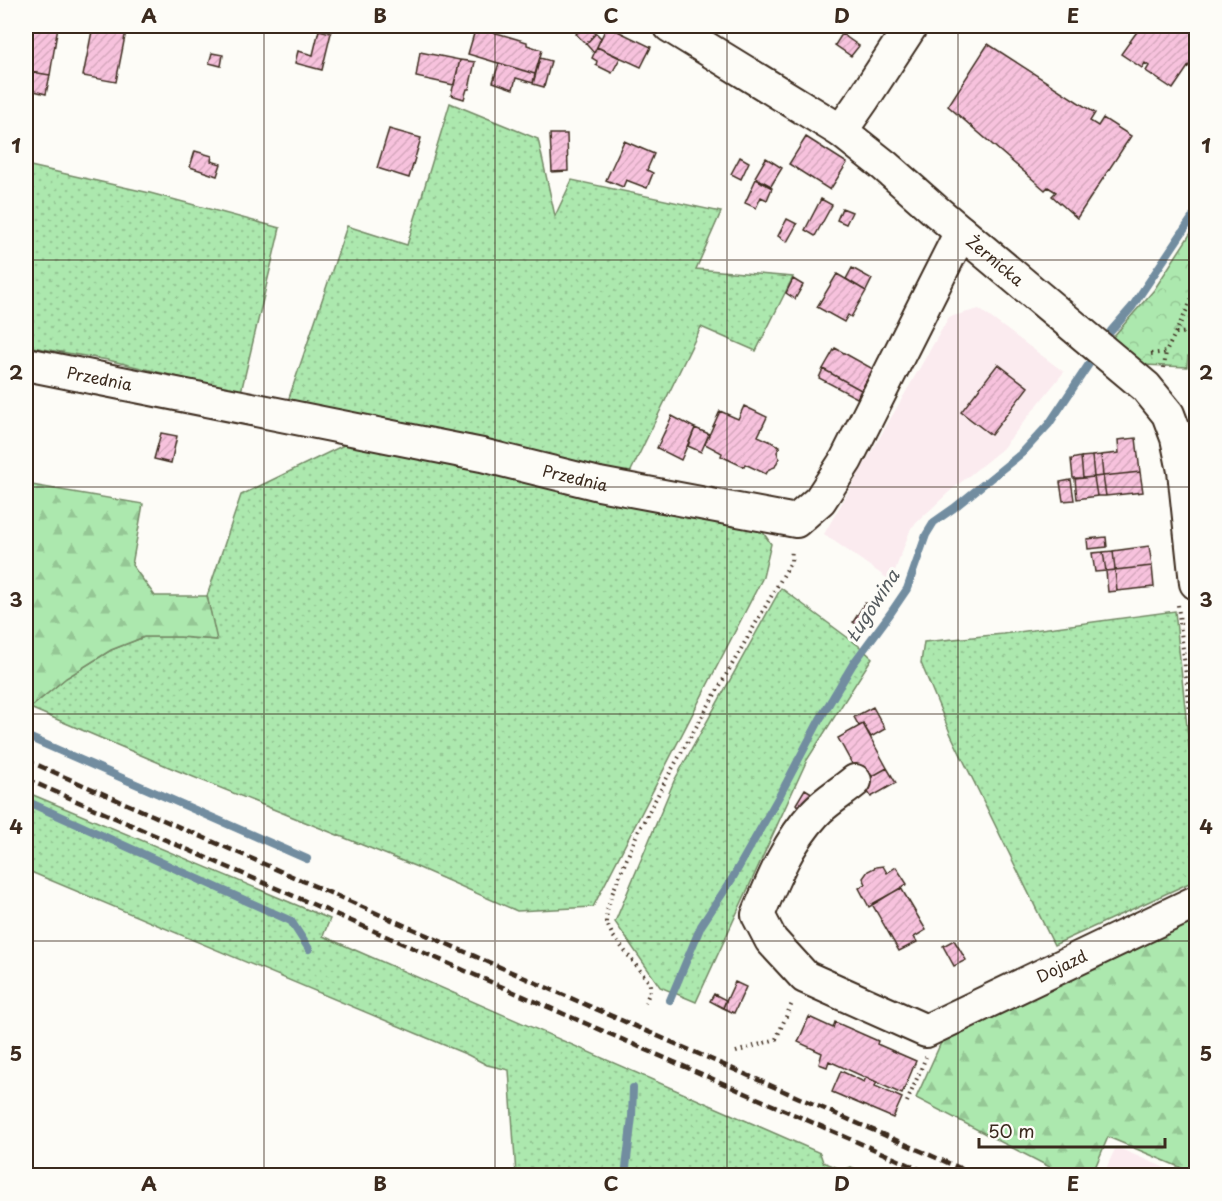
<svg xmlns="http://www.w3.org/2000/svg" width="1222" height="1201" font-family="'Playpen Sans',sans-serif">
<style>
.built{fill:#fbebef}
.grass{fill:url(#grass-dots);stroke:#748966;stroke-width:1.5}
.forest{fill:url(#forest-firs);stroke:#748966;stroke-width:1.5}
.park{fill:url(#park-crowns);stroke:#748966;stroke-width:1.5}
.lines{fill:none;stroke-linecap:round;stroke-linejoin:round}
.stream{stroke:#728da0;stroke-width:8}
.building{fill:url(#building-hatch);stroke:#3b2a1e;stroke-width:1.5}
.minor-casing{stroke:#3b2a1e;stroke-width:36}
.path{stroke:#3b2a1e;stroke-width:4;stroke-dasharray:1.5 4.5;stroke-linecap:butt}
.minor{stroke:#fdfcf7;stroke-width:32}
.rail{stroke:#3b2a1e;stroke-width:4.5;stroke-dasharray:9 4.5;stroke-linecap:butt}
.grid{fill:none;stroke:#3b2a1e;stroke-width:1.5;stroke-opacity:0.55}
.labels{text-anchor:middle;stroke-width:6;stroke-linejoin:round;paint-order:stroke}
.street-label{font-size:16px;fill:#3b2a1e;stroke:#fdfcf7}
.water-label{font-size:18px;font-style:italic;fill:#565c5f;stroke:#fdfcf7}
.neatline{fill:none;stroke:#3b2a1e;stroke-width:2}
.grid-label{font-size:20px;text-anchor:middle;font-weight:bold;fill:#3b2a1e}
</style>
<defs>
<pattern id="grass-dots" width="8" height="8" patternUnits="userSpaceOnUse" patternTransform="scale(1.5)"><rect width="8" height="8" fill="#ace8ae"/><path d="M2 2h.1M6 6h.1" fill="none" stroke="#95c795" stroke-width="1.8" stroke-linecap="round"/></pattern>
<pattern id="forest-firs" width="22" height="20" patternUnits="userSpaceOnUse" patternTransform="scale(1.5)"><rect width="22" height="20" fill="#ace8ae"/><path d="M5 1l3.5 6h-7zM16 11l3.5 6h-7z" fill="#95c795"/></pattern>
<pattern id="park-crowns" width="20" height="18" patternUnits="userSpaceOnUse" patternTransform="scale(1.5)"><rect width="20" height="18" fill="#ace8ae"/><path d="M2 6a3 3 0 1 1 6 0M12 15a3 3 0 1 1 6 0" fill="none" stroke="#95c795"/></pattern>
<pattern id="building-hatch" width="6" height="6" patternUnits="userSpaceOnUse" patternTransform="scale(1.5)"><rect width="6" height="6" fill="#f7c2dd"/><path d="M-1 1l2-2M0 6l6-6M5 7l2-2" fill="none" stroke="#d5a7bd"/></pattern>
</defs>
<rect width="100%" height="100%" fill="#fdfcf7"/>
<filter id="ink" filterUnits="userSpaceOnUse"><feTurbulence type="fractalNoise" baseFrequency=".0167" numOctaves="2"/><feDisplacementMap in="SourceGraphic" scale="12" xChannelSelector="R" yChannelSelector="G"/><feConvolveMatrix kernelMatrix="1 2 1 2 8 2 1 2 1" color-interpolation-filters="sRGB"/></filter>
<g filter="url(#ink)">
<path class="built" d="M979 309 1064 372 1002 449 949 492 911 528 891 581 824 534 949 317Z
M1116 1147 1182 1175H1103Z"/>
<path class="grass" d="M450 103 538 139 555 216 572 180 721 212 696 269 793 277 756 351 701 327 629 475 455 433 354 415 288 401 347 226 407 245Z
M26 165 150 193 280 228 241 392 108 360 26 346Z
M348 443 758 525 771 544 763 577 593 907 517 911 417 867 176 770 30 708 66 678 111 650 144 637H180L216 640 207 596 241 495Z
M781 588 859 646 872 658 807 760 696 1002 660 987 615 922 674 781Z
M1175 611 1196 813V880L1054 945 951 735 921 663 924 642 1003 634Z
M26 792 330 919 323 936 820 1153 823 1162 843 1170 851 1167 871 1175H516L509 1070 487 1065 468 1055 26 870Z"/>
<path class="forest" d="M26 484 143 504 132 565 155 596H207L217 640 180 637H144L111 650 66 678 30 708 26 706Z
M1196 912V1174L1108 1137 1092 1175H1065L916 1098 944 1036Z"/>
<path class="park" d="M1196 225V357L1188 356 1187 367 1145 365 1113 337 1154 290Z"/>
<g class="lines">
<path class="stream" d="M1103 342 1111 331 1132 307 1196 212
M26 736 307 859
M26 801 291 921 309 949
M670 1000 701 926 732 879 782 791 820 719 853 664 890 614 907 589 926 535 934 522 954 508 1022 453 1049 424 1095 355
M625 1176 632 1117 633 1088"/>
</g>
<path class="building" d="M29 26H58L50 75 26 71V43Z
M93 26H127L116 82 83 76Z
M583 26H587L596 33 586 44 576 34Z
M607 26 651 47 641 67 597 47Z
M1141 26H1196V55L1173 89 1146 71 1149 66 1145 63 1142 68 1121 54Z
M476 27 527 42V45L542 50 535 74 468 54Z
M319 30 331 33 322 70 295 63 298 51 313 55Z
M596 33 601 38 594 53 586 44Z
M842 34 859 46 851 56 835 45Z
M988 44 1095 113 1090 121 1098 126 1103 118 1131 136 1077 218 1052 196 1056 192 1048 187 1045 190 948 106Z
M597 47 620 58 612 73 596 65 597 61 592 58Z
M420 52 460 60 454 85 416 77Z
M212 53 223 55 221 66 209 63Z
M540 58 551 61 544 87 533 84Z
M460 60 475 62 469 89H467L464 99 451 95Z
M499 63 535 74 533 83 516 78 513 89 493 82Z
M26 71 50 75 46 94 26 89Z
M389 129 421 138 409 178 377 168Z
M550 134H567L568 171 552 172Z
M806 137 847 163 830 190 789 164Z
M624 141 654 154 647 170 653 173 647 188 626 180 623 187 606 180Z
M195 151 212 156 211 161 221 164 217 176 190 167Z
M740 157 749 162 741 179 731 174Z
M766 158 782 168 771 186 755 177Z
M756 179 772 188 767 200 761 197 756 208 745 203Z
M821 199 832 205 815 236 805 230Z
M842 208 852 212 846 224 837 220Z
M787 219 797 224 787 242 778 236Z
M852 268 872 279 866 291 846 279Z
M837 274 866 291 851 317 848 315 844 322 817 307Z
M793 279 803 285 795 299 786 293Z
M835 348 873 369 861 390 823 369Z
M998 364 1028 387 991 435 961 412Z
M823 369 861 390 857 398 819 378Z
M744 406 767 417 758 436 780 446 777 452 779 458 775 467 769 469 766 474 745 464 744 467 721 456 722 453 705 444 720 411 738 419Z
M672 416 695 428 681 460 657 448Z
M695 428 709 434 701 452 688 446Z
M161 433 177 436 171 463 154 459Z
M1136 438 1140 472 1103 476 1101 455 1119 453 1118 440Z
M1101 455 1103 476 1094 477 1092 456Z
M1092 456 1094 477 1083 478 1081 457Z
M1081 457 1083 478H1073L1071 459Z
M1140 472 1143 492 1106 496 1103 476Z
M1103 476 1106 496H1097L1094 477Z
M1094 477 1097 496 1077 499 1075 479Z
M1071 480 1074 500 1063 501 1060 482Z
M1106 537 1107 547 1088 549 1087 539Z
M1149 546 1152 566 1115 570 1113 551Z
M1113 551 1115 570 1106 571 1103 552Z
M1103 552 1106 571 1095 572 1092 553Z
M1152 566 1154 587 1117 591 1115 570Z
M1115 570 1117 591 1108 592 1106 571Z
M865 603 875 610 863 629 853 622Z
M873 707 885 729 871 737 863 724 859 726 854 717Z
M863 724 887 768 862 782 838 738Z
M887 768 896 783 871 797 862 782Z
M805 789 815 795 805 810 796 804Z
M883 866 887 873 896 867 907 884 869 907 859 888 866 884 863 878 868 871 876 867Z
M901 888 926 930 914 937 917 942 899 951 872 904Z
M954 940 966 960 954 966 943 946Z
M735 982 746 987 734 1013 723 1008Z
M714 994 726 1000 723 1008 710 1001Z
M809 1017 833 1028 835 1022 878 1041 877 1044 916 1061 902 1094 829 1061 827 1067 819 1064 822 1053 798 1042Z
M841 1071 864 1082 866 1077 877 1082 875 1086 902 1098 893 1118 832 1092Z"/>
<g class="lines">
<defs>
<g id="minor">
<path id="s1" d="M670 26 841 131 885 166 936 211 1146 387 1168 414 1177 438 1184 471 1196 583"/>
<path d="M841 131 864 98 911 26"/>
<path id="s2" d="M26 364 482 455 599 484 796 521 820 500 846 460 961 232"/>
<path id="s3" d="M855 781C842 792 826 801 815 813 788 842 773 879 758 915L771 940 805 977 926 1031 1196 902"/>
</g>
</defs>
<use href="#minor" class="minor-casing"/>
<path class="path" d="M1176 333 1196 332
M1151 354 1166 352 1196 291
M1164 368 1166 352
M1178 605 1196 765
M645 1003C648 996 652 989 649 982L613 936 606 922 607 911 612 894 637 834 668 776 791 562 792 549
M736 1052 776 1039 793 1001
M907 1102 926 1057"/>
<use href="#minor" class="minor"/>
<path class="rail" d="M26 760 978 1176
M26 779 935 1176"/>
</g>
</g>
<path class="grid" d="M264 26V1176M495 26V1176M727 26V1176M958 26V1176M26 260H1196M26 487H1196M26 714H1196M26 941H1196"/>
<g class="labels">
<g class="street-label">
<text dy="6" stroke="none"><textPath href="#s1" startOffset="402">Żernicka</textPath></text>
<text dy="6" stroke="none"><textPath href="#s2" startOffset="75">Przednia</textPath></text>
<text dy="6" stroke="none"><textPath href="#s2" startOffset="561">Przednia</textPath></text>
<text dy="6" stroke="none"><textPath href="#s3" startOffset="530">Dojazd</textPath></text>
</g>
<g class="water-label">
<text transform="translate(873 606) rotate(-57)" y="6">Ługowina</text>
</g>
</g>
<rect width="1222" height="1201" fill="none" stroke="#fdfcf7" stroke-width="66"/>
<path d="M979 1138v9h186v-9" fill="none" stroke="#3b2a1e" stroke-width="3"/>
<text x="988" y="1138" font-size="18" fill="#3b2a1e" stroke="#fdfcf7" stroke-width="4.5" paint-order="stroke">50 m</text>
<rect x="33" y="33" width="1156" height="1135" class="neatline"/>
<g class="grid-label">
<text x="149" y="23">A</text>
<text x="380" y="23">B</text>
<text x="611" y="23">C</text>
<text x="842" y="23">D</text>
<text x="1073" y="23">E</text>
<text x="16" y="153">1</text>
<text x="1206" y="153">1</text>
<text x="16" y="380">2</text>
<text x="1206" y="380">2</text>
<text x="16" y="607">3</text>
<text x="1206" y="607">3</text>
<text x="16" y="834">4</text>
<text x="1206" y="834">4</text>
<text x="16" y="1061">5</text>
<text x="1206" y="1061">5</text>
<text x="149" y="1191">A</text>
<text x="380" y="1191">B</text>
<text x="611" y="1191">C</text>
<text x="842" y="1191">D</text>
<text x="1073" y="1191">E</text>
</g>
</svg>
